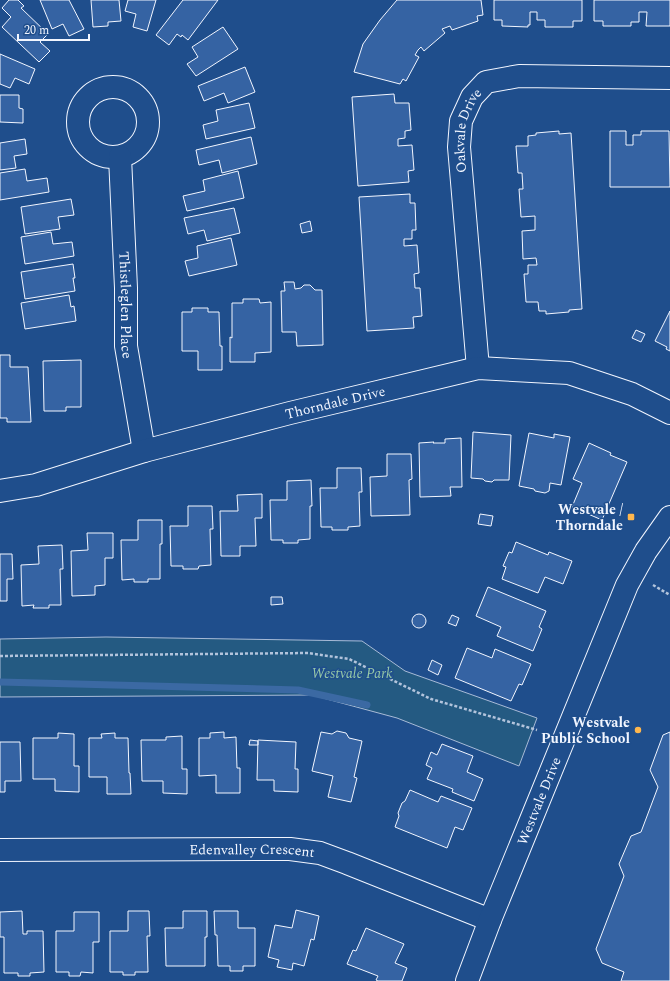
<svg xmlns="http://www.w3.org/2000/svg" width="670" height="981" font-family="Spectral,serif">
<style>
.green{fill:#245a82;stroke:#a8bbd7}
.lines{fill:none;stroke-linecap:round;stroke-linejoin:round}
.stream{stroke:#3b69a3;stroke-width:7}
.building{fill:#3563a3;stroke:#f2f6ff}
.minor-casing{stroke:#f2f6ff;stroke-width:24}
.path{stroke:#b3c4dc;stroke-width:2.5;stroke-dasharray:3 2;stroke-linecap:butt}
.minor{stroke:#1f4e8c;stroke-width:22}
.poi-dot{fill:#ffb74d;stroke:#1f4e8c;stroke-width:1.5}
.labels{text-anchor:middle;stroke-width:3;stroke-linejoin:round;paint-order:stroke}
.street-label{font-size:14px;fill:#f2f6ff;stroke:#1f4e8c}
.poi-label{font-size:14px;font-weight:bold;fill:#f2f6ff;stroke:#1f4e8c;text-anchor:end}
.park-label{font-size:14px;font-style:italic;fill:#97c8a6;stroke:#1f4e8c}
</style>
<rect width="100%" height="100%" fill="#1f4e8c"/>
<path class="green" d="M106 637 362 641 405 671 537 718 519 766 397 718 312 695 0 697V639Z"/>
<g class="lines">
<path class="stream" d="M0 682 298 690 367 705"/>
</g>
<path class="building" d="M9 0H18L24 6 21 8 48 34 40 42 50 51 39 62 2 27 11 17 2 8Z
M40 0H69L84 29 69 36 63 24 52 29Z
M91 0H119L121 21 108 22V26L93 27Z
M128 0H156L147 31 133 27 136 14 125 11Z
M183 0H218L188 40 182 35 181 37 177 34 169 45 156 35Z
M397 0H481L483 15 477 16 478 21 452 30 450 26 442 29 445 33 424 51 421 47 418 50 415 55 419 57 406 81 403 79 400 84 354 72 363 44 380 20Z
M494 0H582V21H573V27H545V20H537V12H530V25H528V27L502 26V20H494Z
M594 0H670V26H646L647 12H639V22H631V26H603V21H594Z
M223 27 238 49 196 76 187 64 198 57 192 47Z
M0 54 35 69 29 84 15 78 10 88 0 84Z
M245 67 255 92 228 103 224 93 204 101 198 86Z
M394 94 395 103H409L411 130 405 131V138L398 139V146L412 145 414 170 408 171 409 182 358 186 352 97Z
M0 95H19V108L23 109V123L0 122Z
M249 103 255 128 206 139 203 125 218 121 216 110Z
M559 131V134L571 133 582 309 569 310V312L546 314V311H539L538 302H526L524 274H528V265H537L536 258 523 259 522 231 535 230V216L521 217 519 189H523L522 173H518L516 146H528V136L536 135V133Z
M610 131H626V145H633V135H641V131H669L670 187H610Z
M251 137 257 164 222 173 219 160 199 165 196 150Z
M25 139 27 154 14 156 16 168 0 170V143Z
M25 169 27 181 47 178 49 192 0 200V173Z
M238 171 244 198 187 211 183 196 205 191 203 180Z
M410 194V203H415L416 230H412V239H404V246L417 245 419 273 414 274 415 288H420L422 316 413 317 414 328 367 331 359 197Z
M71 199 74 215 58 217 60 229 25 234 21 207Z
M234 208 240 233 207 241 204 230 188 234 184 218Z
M310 221 312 231 302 233 300 224Z
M51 232 53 244 72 242 74 256 25 264 21 237Z
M231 238 237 265 189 276 185 261 198 258 197 246Z
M73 264 75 278H73L75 291 25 299 21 272Z
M284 282H294L295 289 301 288 304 285H310L315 290H322L323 345 297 346 296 332H282L281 291H285Z
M69 295 71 307 74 306 76 321 25 329 21 303Z
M243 299H259L260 303 271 302V352L255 353V362H230V337L232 338V303H243Z
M192 308H208V312H219L220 346H222V370H198V351H182V312H192Z
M670 311V351L666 349 667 347 655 341Z
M636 330 645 334 641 342 632 338Z
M0 355H10V367H28L31 422H7V418H0Z
M81 360V407H66V411H44L43 361Z
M473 432 511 435 509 480H494L492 482 485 481 483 479 471 478Z
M529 433 554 438V434L570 437 561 485 550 483 549 491 545 493 535 491 534 489 519 486Z
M461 438 462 487H450L451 496 420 497 419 443 434 442 433 443H445V439Z
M589 443 611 453 610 455 627 462 602 520 572 507 582 483 573 479Z
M387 454H411L412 479 409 480 410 515 371 516 370 477 387 476Z
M337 468H361L362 492H359L360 526 348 527V530H332V527H321L320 488H337Z
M311 480 312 506H310V539L298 540V543H283V540H271L270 500H287V481Z
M262 494V518H255L256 546H240V556H221L220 511H238L237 495Z
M188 506H212L213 529H210L211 565 199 566 198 569H183V566H171L170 526H188Z
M480 514 493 516 491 526 478 524Z
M138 520H162V544H160V579H148V582H134V579L122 580 121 540H138Z
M87 533H113V558H105V585L95 586V595L72 596 71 551 88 550Z
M516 542 548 555 549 552 572 561 563 584 545 577 538 593 502 579 506 567 503 566 509 552 512 553Z
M62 545 63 569H60L61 605H49V608H33L34 605 22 606 21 565 39 564 38 546Z
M0 554H12L13 579H7V601H0Z
M488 587 546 611 539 627 542 629 533 651 497 636 501 627 476 616Z
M271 597H282L283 604 271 605Z
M412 621a7 7 0 1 1 14 0a7 7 0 1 1-14 0Z
M452 615 459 618 456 626 448 623Z
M467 648 492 658 495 649 531 664 522 685 519 684 511 701 455 678Z
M432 660 442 665 438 675 428 670Z
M337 731 346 733 349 738 362 741 354 777 357 778 351 802 328 797 333 776 312 771 321 732 332 734Z
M224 732V738L236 737 237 768H240V793H216V775L199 776V738H210V733Z
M670 732V981H621L624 972 602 963 596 949 624 876 619 864 631 836 641 832 658 787 650 770 663 735Z
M58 733 74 734V766H79V792L55 791V779H33V738H58Z
M115 733V738H128L129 773H130L131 794H107V777H89V738H102L101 734Z
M182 736V769H187V794L163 793V781H142L141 740H166V737Z
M250 740 258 741V745H249Z
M258 740 296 742 295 769H298V792L274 791V780H257Z
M0 742H20L21 781H5V792H0Z
M442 744 473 756 467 772 483 779 474 801 452 792 453 789 427 779 432 768 426 765 431 752 437 755Z
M410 790 438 802 441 796 472 808 463 830 455 827 447 848 395 827 399 816 398 813 402 803 405 801Z
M296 910 319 916 314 940 311 939 304 966 293 963 292 970 277 967 279 960 268 957 275 925 292 928Z
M22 911 23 934H27V931H43L44 972 30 973V976H18V973H4V937H0V912Z
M128 911H149L150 936H147L148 972H135V975H123V972H110V931H128Z
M183 911H207V937H205V966H166L165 928H183Z
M214 911H238V928H255V966H243V971H230V966H218L217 935H215Z
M74 912H99V942H93V973L81 972 80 976H69V972H56V931H74Z
M366 928 404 944 395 963 407 968 402 981H378L376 980 378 976 347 964 353 950 356 951Z"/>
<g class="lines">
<defs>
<g id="minor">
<circle cx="113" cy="122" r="35"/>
<path id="s1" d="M120 157 126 288V346L144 451"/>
<path id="s2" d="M478 368 459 147 461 121 472 97 486 82 519 76 670 78"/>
<path id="s3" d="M0 491 36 485 144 451 290 413 478 368 569 373 632 394 670 413"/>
<path id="s4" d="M0 850 290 849 320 853 347 863 490 920"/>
<path id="s5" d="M467 981 490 920 627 585 646 551 670 517"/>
</g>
</defs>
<use href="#minor" class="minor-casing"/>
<path class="path" d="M653 585 670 595
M0 656 308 653 349 659 431 699 537 730"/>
<use href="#minor" class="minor"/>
</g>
<g class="poi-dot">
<rect x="627" y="513" width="8" height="8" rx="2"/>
<circle cx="638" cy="730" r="4"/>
</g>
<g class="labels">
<g class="street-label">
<text dy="5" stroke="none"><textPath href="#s2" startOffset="240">Oakvale Drive</textPath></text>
<text dy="5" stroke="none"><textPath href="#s1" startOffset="148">Thistleglen Place</textPath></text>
<text dy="5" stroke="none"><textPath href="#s3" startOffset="347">Thorndale Drive</textPath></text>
<text dy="5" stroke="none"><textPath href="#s5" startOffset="194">Westvale Drive</textPath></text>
<text dy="5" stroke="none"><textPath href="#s4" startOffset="252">Edenvalley Crescent</textPath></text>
</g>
<g class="poi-label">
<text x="623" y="514">Westvale /<tspan x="623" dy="16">Thorndale</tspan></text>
<text x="630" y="727">Westvale<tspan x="630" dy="16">Public School</tspan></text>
</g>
<g class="park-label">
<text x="352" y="678">Westvale Park</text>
</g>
</g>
<path d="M18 34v6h71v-6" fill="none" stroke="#f2f6ff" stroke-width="2"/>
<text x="24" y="34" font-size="12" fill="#f2f6ff" stroke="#1f4e8c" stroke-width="3" paint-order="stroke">20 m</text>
</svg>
